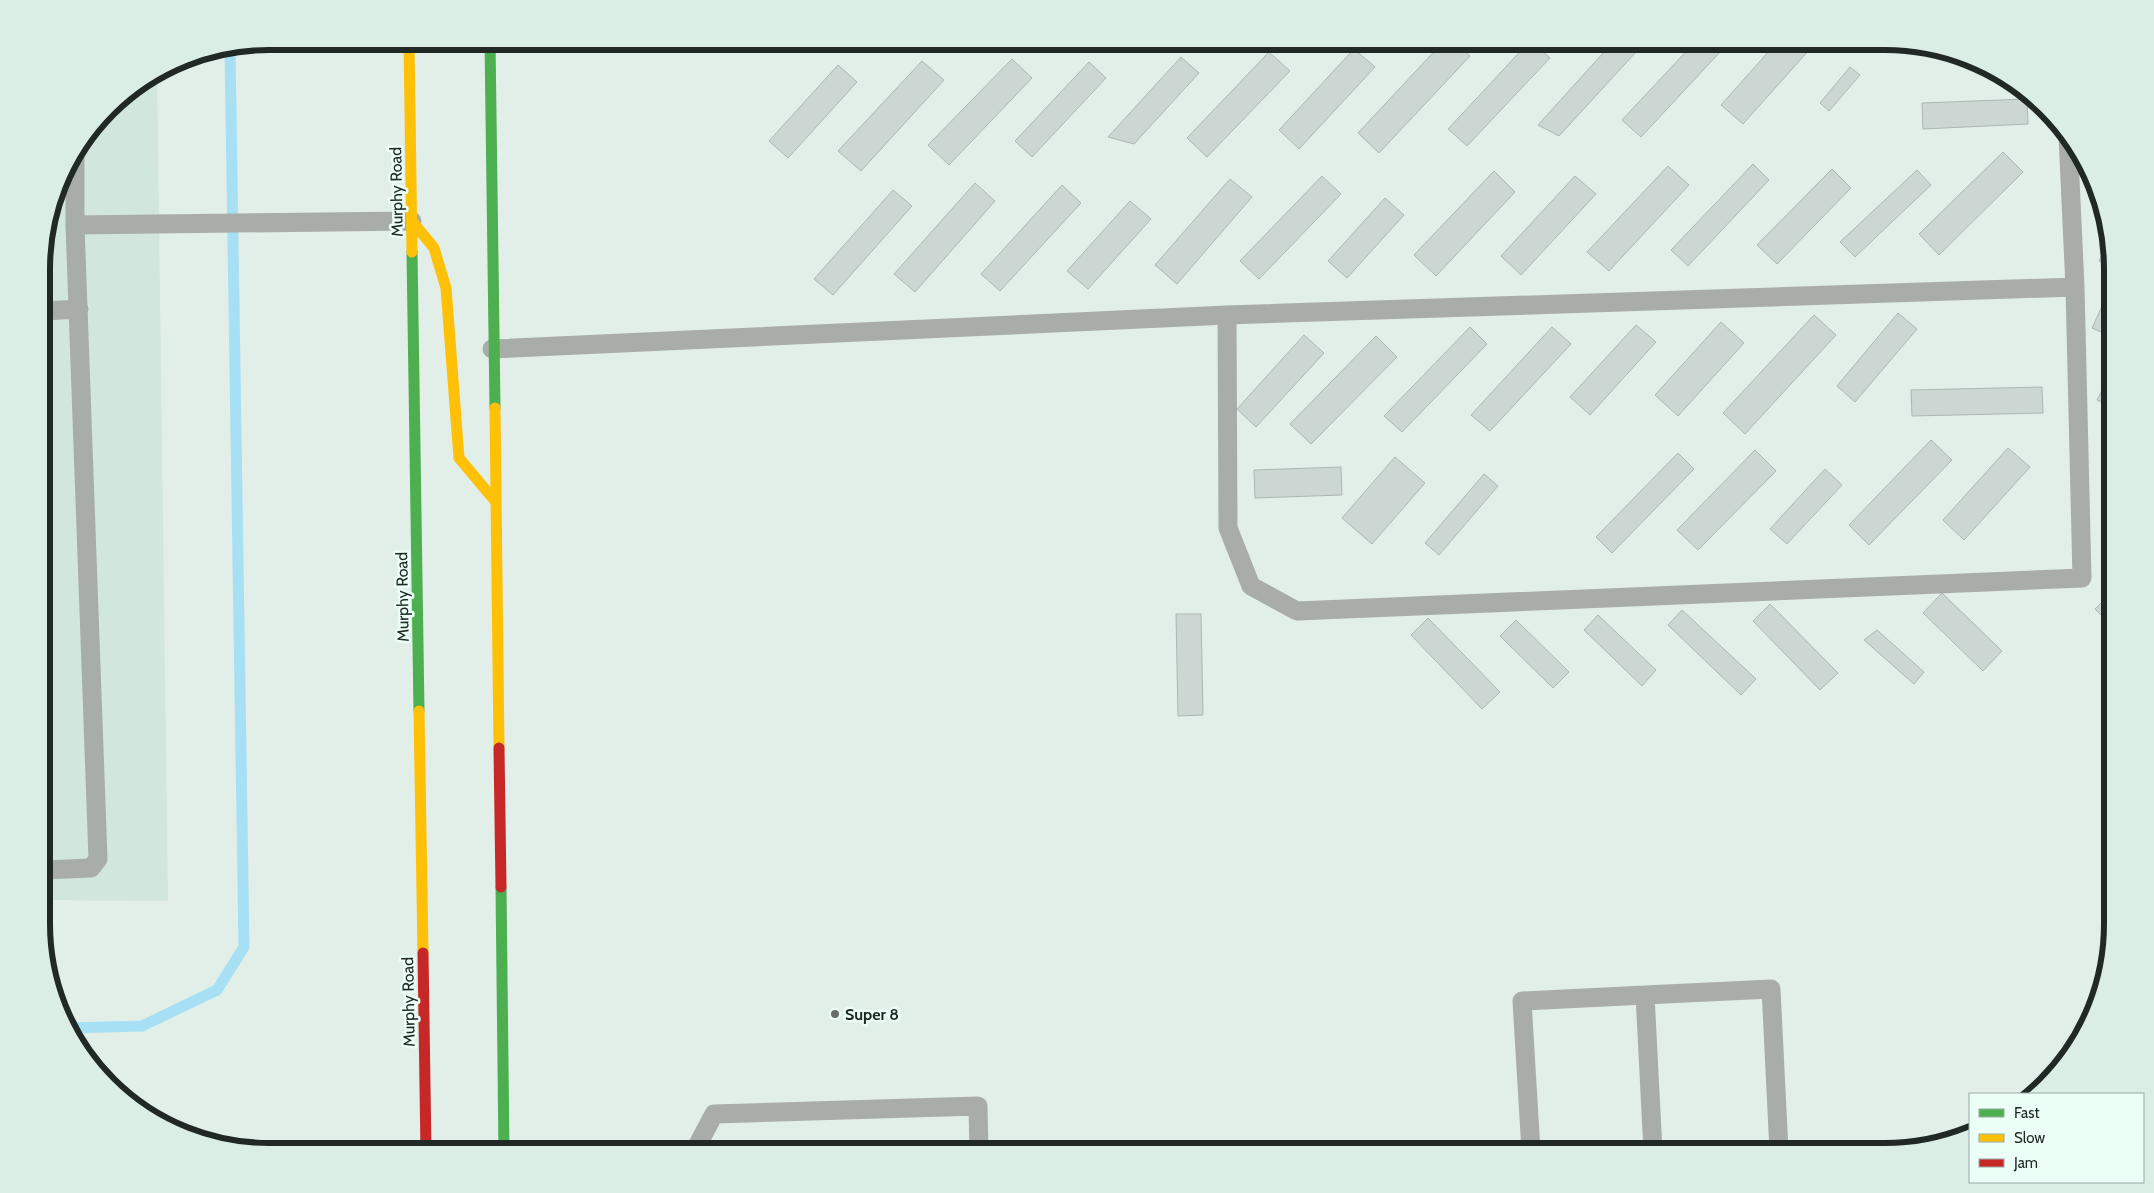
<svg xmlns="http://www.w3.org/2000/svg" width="2154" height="1193" font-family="Cabin,sans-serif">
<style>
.built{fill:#d1e6dd}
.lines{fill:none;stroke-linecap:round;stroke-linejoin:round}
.stream{stroke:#a7e0f5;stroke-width:11}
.building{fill:#ccd6d3;stroke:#adb6b3}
.lane{stroke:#a9adaa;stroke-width:19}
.fast{stroke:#4caf50;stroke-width:11}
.slow{stroke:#ffc107;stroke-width:11}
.jam{stroke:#c62828;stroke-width:11}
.poi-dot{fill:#656e6a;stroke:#ebfff7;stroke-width:2}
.labels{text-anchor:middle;stroke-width:5;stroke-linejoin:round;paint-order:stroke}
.street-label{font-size:16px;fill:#212926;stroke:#ebfff7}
.poi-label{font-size:16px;font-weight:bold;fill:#212926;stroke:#ebfff7;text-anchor:start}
.rim{fill:none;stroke:#212926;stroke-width:6}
</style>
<rect width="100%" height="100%" fill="#e2eee8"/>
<path class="built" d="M157 74 168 901 43 900V239L65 168 118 98Z"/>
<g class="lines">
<path class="stream" d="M71 1028 142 1026 217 990 244 947 230 49"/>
</g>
<path class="building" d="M1444 41H1454L1470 56 1379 153 1358 133Z
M1530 41 1550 58 1467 146 1448 129Z
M1614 41H1623L1636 52 1559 136 1538 125Z
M1696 41H1709L1720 52 1641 137 1622 120Z
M1778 41H1802L1810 49 1743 124 1721 105Z
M1354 49 1375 67 1299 149 1279 130Z
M1269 52 1290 71 1207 157 1187 138Z
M1181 57 1199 73 1134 144 1108 137Z
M1012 59 1032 78 949 165 928 145Z
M922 61 944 80 861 171 838 151Z
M1089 62 1106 78 1032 157 1015 141Z
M838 65 857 82 788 158 769 141Z
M1850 67 1860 75 1829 111 1820 103Z
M2027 99 2028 124 1923 129 1922 103Z
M2003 152 2023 172 1939 255 1919 234Z
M1753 164 1769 180 1688 266 1671 250Z
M1668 166 1689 185 1609 271 1587 252Z
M1832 169 1851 188 1777 264 1757 245Z
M1917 170 1931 185 1855 257 1840 242Z
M1494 171 1515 192 1436 276 1414 255Z
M1322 176 1341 194 1259 279 1240 261Z
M1575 176 1596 194 1521 275 1501 256Z
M1230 179 1252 197 1177 284 1155 265Z
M975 183 995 201 915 292 894 274Z
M1062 185 1081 203 1000 291 981 274Z
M893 190 912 206 833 295 814 279Z
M1385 198 1404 215 1347 278 1328 261Z
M1130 201 1151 219 1088 289 1067 271Z
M2110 240 2112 253V267L2099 261Z
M2104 302 2112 306V337L2092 328Z
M1898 313 1917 329 1855 402 1837 386Z
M1814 315 1836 335 1745 434 1723 413Z
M1721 322 1744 343 1678 416 1655 395Z
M1636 325 1656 342 1590 415 1570 397Z
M1470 327 1487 344 1402 432 1384 416Z
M1552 327 1571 344 1490 431 1471 415Z
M1304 335 1324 353 1256 427 1237 409Z
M1376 336 1397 357 1311 444 1290 424Z
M2110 375 2112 376V407L2097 400Z
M2042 387 2043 413 1912 416 1911 390Z
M1931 440 1952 460 1869 545 1849 525Z
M2008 448 2030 467 1964 540 1943 520Z
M1755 450 1776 471 1698 550 1677 530Z
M1678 453 1694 469 1612 553 1596 537Z
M1395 457 1425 483 1372 544 1342 518Z
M1341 467 1342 495 1255 498 1254 470Z
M1825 469 1842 485 1787 544 1770 529Z
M1484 474 1498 486 1439 555 1425 543Z
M2112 592V626L2095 609Z
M1942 593 2002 651 1983 671 1923 613Z
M1770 604 1838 673 1820 690 1753 621Z
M1682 610 1756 679 1741 695 1668 625Z
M1176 614H1201L1203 715 1178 716Z
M1598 615 1656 670 1642 686 1584 630Z
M1428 618 1500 692 1482 709 1411 635Z
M1516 620 1569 672 1553 688 1500 636Z
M1877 630 1924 672 1914 684 1864 640Z"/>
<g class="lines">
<path class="lane" d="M75 225 412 221
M43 311 79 309
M1227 315 1228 528 1251 586 1297 611 2082 578 2075 287 2068 136
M492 349 1227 315 2075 287
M43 870 91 868 98 859 75 225V154
M1531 1151 1522 1001 1645 995
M1653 1151 1645 995 1771 989 1779 1151
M694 1152 714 1114 978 1106 979 1152"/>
<path class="fast" d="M490 41 495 408
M412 252 419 711
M501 887 504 1152"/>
<path class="slow" d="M409 41 412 252
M412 221 434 248 446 288 459 458 496 502
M495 408 499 748
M419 711 423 953"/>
<path class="jam" d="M499 748 501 887
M423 953 426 1152"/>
</g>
<circle class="poi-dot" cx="835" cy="1014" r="5"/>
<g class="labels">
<g class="street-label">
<text transform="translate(396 192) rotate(-91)" y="6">Murphy Road</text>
<text transform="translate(402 597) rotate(-91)" y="6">Murphy Road</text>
<text transform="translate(408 1002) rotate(-91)" y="6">Murphy Road</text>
</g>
<g class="poi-label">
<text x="845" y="1020">Super 8</text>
</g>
</g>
<path d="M0 0H2154V1193H0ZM269 50H1885A219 219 0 0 1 2104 269V924A219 219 0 0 1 1885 1143H269A219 219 0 0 1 50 924V269A219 219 0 0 1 269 50Z" fill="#dbeee6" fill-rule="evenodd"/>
<path class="rim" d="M269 50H1885A219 219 0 0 1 2104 269V924A219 219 0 0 1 1885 1143H269A219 219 0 0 1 50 924V269A219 219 0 0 1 269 50Z"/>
<rect x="1969" y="1093" width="175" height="90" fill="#ebfff7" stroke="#9aa9a3"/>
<rect x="1979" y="1109" width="25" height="8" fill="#4caf50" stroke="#9aa9a3"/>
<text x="2014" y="1118" font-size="15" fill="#212926">Fast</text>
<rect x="1979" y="1134" width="25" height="8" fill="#ffc107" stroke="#9aa9a3"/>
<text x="2014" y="1143" font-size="15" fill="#212926">Slow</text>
<rect x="1979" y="1159" width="25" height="8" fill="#c62828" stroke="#9aa9a3"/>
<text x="2014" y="1168" font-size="15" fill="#212926">Jam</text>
</svg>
